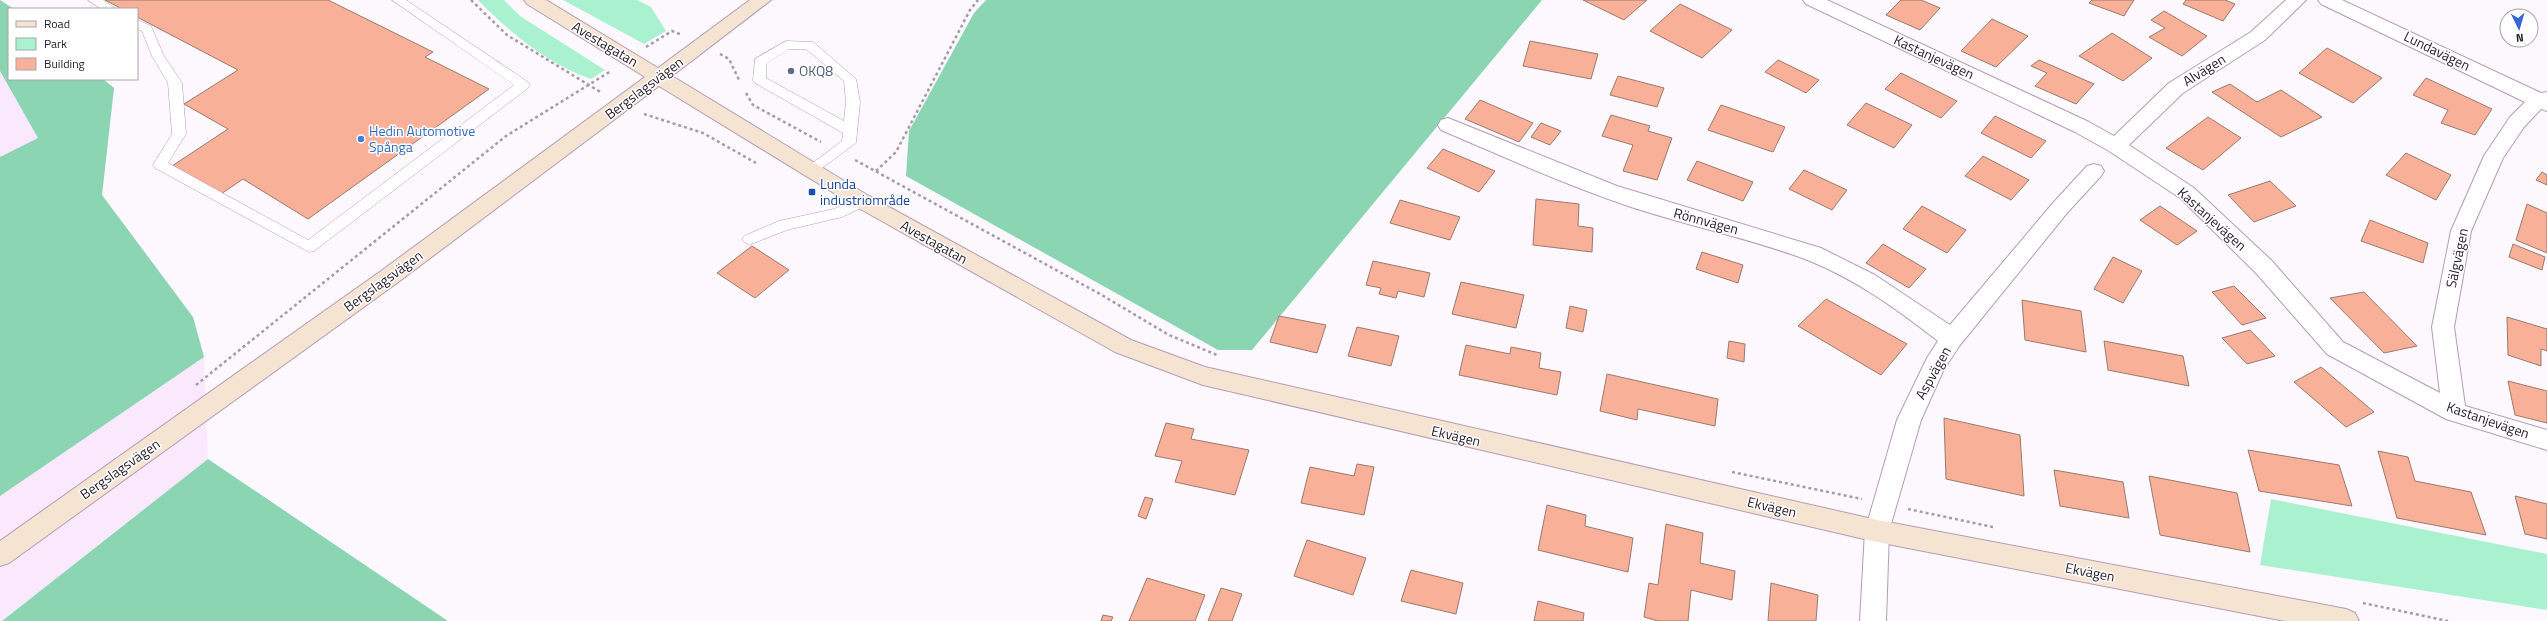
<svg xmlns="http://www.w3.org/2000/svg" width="2547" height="621" font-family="'Titillium Web',sans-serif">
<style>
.built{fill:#fae8fd}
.green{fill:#aaf2cf}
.forest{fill:#8bd5b2}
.building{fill:#f8b099;stroke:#9b796d}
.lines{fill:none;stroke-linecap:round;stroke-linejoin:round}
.lane-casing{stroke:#b39cb7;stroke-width:1}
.street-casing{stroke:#b39cb7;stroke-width:2}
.secondary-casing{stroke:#b39cb7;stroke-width:2}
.path{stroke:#a39ca5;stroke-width:2.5;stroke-dasharray:3 3;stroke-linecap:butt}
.lane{fill:#fff;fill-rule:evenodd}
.street{fill:#fff;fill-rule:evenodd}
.secondary{fill:#f6e4d2;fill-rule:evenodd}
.service-dot{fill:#5c6f8a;stroke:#fff;stroke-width:1.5}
.shop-dot{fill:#3f7fe0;stroke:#fff;stroke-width:1.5}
.transit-dot{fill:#1a4fb4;stroke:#fff;stroke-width:1.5}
.labels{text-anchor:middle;stroke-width:3;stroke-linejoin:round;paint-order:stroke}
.street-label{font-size:14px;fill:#251c27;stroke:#fff}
.service-label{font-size:14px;fill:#4e5e75;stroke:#fff;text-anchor:start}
.shop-label{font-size:14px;fill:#366cbe;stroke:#fff;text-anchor:start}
.transit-label{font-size:14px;fill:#164399;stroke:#fff;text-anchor:start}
</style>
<rect width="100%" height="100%" fill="#fdf8fe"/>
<path class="built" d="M0 0 14 9H9V79H103L114 88 102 195 193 317 204 357 208 459 2 621H0Z"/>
<path class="green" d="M478 0H504L520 16 605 70 591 79C548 64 509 32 478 0Z
M563 0H637L651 7 666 31 644 44Z
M2271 499 2547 554V610L2260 565Z"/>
<path class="forest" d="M0 0 14 9H9V79H103L114 88 102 195 193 317 204 357 0 496V157L38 138 0 71Z
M986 0H1542L1252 350H1218L906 176 909 131 974 13Z
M208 459 448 621H2Z"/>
<path class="building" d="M105 0H328L433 52 425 57 489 89 308 219 243 179 221 194 172 166 228 129 184 104 238 70 137 17V9H122Z
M1583 0H1647L1624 20Z
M1901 0H1921L1940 8 1920 30 1886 15Z
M2092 0H2134L2124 16 2089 3Z
M2186 0H2225L2235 4 2223 21 2183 4Z
M1680 4 1732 30 1702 58 1650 31Z
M2164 11 2207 36 2182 56 2149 37 2165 28 2151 20Z
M1992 19 2028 36 1996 67 1961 51Z
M2112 33 2152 58 2123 81 2079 56Z
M1530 41 1598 54 1591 79 1523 66Z
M2327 48 2382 78 2353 103 2299 73Z
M1778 60 1819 80 1806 93 1765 72Z
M2039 60 2094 84 2076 104 2035 86 2047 73 2031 66Z
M1901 73 1957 101 1941 118 1885 89Z
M1618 76 1664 88 1657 107 1610 95Z
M2426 78 2492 109 2475 135 2441 123 2448 110 2413 95Z
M2230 84 2257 102 2281 90 2322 117 2281 137 2212 92Z
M1480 100 1533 123 1519 142 1465 119Z
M1866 103 1912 125 1894 148 1847 125Z
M1721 105 1785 127 1773 152 1708 130Z
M1611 115 1650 126 1648 131 1672 138 1657 180 1623 171 1633 145 1602 136Z
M1995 116 2046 141 2031 158 1981 133Z
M2208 117 2241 138 2203 170 2166 148Z
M1541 123 1561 131 1550 145 1531 137Z
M1443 149 1495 171 1479 192 1427 168Z
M2406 153 2451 175 2436 200 2386 175Z
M1983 156 2029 180 2011 200 1965 176Z
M1697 161 1753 182 1743 201 1687 180Z
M1804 170 1847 190 1832 210 1789 189Z
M2542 172 2547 175V185L2536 180Z
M2270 181 2296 206 2254 222 2228 195Z
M1536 199 1579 204 1578 226 1593 228 1592 252 1533 245Z
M1400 200 1460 217 1450 240 1390 223Z
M2527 204 2547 213V253L2516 240Z
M1922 206 1966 230 1947 253 1903 229Z
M2160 206 2197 231 2177 245 2140 220Z
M2370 220 2428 243 2423 263 2361 241Z
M1883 244 1926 269 1909 288 1866 263Z
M2513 244 2545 257 2542 270 2509 257Z
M752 246 789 270 755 298 717 273Z
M1702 252 1743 265 1738 283 1696 269Z
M2113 257 2142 271 2123 303 2094 289Z
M1373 261 1430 273 1424 297 1398 291 1396 298 1379 294 1381 288 1366 285Z
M1461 282 1524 295 1516 328 1452 314Z
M2234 286 2266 318 2242 325 2212 292Z
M2364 292 2417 346 2384 353 2330 298Z
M1826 299 1907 344 1881 375 1798 326Z
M2022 300 2081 311 2086 352 2025 340Z
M1570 306 1587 310 1583 332 1566 328Z
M1279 316 1326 325 1317 353 1270 342Z
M2507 317 2547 329V351L2541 349V366L2508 355Z
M1357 327 1399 336 1391 366 1348 356Z
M2250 330 2275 356 2247 364 2222 338Z
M1729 341 1745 344 1744 362 1727 358Z
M2104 341 2183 356 2189 386 2108 370Z
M1466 345 1510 354 1511 347 1541 353 1539 368 1561 372 1557 395 1459 375Z
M2321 367 2374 412 2346 427 2294 382Z
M1607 374 1718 399 1715 426 1638 409 1637 420 1600 411Z
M2508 381 2547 391V423L2515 415Z
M1944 418 2020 435 2024 496 1946 479Z
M1166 423 1194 429 1191 439 1249 450 1235 495 1175 482 1182 461 1155 456Z
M2248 450 2339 465 2352 506 2259 491Z
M2378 451 2408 457 2415 481 2471 492 2486 535 2397 518Z
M1357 464 1374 467 1364 515 1301 503 1310 467 1354 476Z
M2054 470 2123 482 2129 518 2060 506Z
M2149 476 2237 493 2250 552 2160 535Z
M2515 496 2547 504V539L2525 534Z
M1145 497 1153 499 1146 519 1138 516Z
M1547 505 1586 515 1585 526 1633 538 1628 572 1538 550Z
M1666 524 1703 533 1700 563 1735 571 1732 600 1691 590 1688 621H1658L1644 617 1649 583 1658 585Z
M1307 540 1366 558 1353 595 1294 576Z
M1411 570 1463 583 1456 614 1401 601Z
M1147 578 1205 595 1195 621H1129Z
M1771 583 1818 595 1816 621H1768Z
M1221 588 1242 594 1232 621H1208Z
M1538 601 1584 613 1583 621H1534Z
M1103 615 1113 617 1111 621H1101Z"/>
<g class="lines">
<defs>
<path id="lane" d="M88 0H103L116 9H101Z
M392 0H406L528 82 530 85 528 88 314 251 309 252 155 168 153 165 172 134 168 83 152 56 142 31 137 29V20L151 26 164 56 182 83 186 134 168 163 308 240 514 85Z
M786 41 813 42 856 79 860 102 856 143 811 176 804 171 806 168 842 141 843 133 755 83 753 80 755 59ZM789 49H806L844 81 846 102 844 121 766 78V64Z
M862 196 869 201 867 205 842 217 787 230 749 245 742 240 744 236 779 221 834 209Z"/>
<path id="street" d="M1803 0H1827L2089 122 2114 136 2169 83 2251 32 2286 0H2306L2265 40 2183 93 2129 145 2194 188 2272 261 2343 342 2440 393 2432 327 2451 231 2484 156 2510 117 2525 102 2321 4 2318 0H2342L2541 93 2547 92V111L2541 109 2524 127 2503 158 2471 231 2454 327 2465 406 2547 430V450L2446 419 2327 354 2256 273 2180 198 2109 151 2075 132 1806 4Z
M1448 118 1617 186 1821 248 1875 275 1950 325 2053 203 2087 166 2094 164 2101 166 2104 171 2101 176 2067 213 1960 345 1944 369 1921 420 1889 531 1886 621H1860L1865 531 1897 420 1927 358 1938 341C1897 309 1854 278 1805 259 1748 238 1689 226 1631 207 1566 185 1504 157 1441 130L1438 125 1441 120Z"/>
<path id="secondary" d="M524 0H546L658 68 750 0H771L672 76 869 196 1131 340 1205 367 1877 520 2346 609 2355 613 2359 621H2285L1877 542 1203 385 1115 352 855 206 659 86 397 283 9 563 0 566V541L381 271 645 77 527 4Z"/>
</defs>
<use href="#lane" class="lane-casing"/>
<use href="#street" class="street-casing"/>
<use href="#secondary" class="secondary-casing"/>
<path class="path" d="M471 0 507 35 602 93
M646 47 672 31 682 35
M720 54 729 59 740 82
M746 93 753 105 821 142
M644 114 703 133 756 163
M855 160 1100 294 1169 335 1217 355
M876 171 896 152 970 10 978 0
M196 385 506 136 611 71
M1732 472 1862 499
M1908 509 1993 527
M2363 603 2448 621"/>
<use href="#lane" class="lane"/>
<use href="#street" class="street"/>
<use href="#secondary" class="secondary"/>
</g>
<circle class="service-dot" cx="791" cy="71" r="4"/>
<circle class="shop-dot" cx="361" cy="139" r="4"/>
<rect class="transit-dot" x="808" y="188" width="8" height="8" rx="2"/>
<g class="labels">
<g class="street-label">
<text transform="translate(605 44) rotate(31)" y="5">Avestagatan</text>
<text transform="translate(2437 51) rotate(26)" y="5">Lundavägen</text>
<text transform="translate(1934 57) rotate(25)" y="5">Kastanjevägen</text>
<text transform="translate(2204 70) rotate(-32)" y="5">Alvägen</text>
<text transform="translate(644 88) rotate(-37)" y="5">Bergslagsvägen</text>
<text transform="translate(2212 219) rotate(42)" y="5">Kastanjevägen</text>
<text transform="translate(1706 221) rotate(15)" y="5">Rönnvägen</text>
<text transform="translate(934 242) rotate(29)" y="5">Avestagatan</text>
<text transform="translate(2457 258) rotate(-78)" y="5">Sälgvägen</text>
<text transform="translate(383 281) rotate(-36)" y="5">Bergslagsvägen</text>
<text transform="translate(1933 373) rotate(-61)" y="5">Aspvägen</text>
<text transform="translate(2488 420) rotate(19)" y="5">Kastanjevägen</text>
<text transform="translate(1456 436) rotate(13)" y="5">Ekvägen</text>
<text transform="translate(120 469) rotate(-35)" y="5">Bergslagsvägen</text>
<text transform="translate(1772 507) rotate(13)" y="5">Ekvägen</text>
<text transform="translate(2090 572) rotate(11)" y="5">Ekvägen</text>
</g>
<g class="service-label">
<text x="799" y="76">OKQ8</text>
</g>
<g class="shop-label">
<text x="369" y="136">Hedin Automotive<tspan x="369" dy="16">Spånga</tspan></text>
</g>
<g class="transit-label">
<text x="820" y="189">Lunda<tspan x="820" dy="16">industriområde</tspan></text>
</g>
</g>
<rect x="8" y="8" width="130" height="72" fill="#ffffff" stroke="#a8a4a9"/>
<rect x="16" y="21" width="20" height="6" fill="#f6e4d2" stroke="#a8a4a9"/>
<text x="44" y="28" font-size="12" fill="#251c27">Road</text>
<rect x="16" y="38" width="20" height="12" fill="#aaf2cf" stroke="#a8a4a9"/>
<text x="44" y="48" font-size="12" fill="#251c27">Park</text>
<rect x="16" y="58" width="20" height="12" fill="#f8b099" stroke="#a8a4a9"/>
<text x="44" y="68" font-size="12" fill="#251c27">Building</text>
<g transform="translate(2519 28) rotate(175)"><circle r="19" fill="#ffffff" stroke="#a8a4a9"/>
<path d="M0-3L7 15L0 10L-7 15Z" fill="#3966d6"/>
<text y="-6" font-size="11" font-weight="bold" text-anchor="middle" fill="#251c27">N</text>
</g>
</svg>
